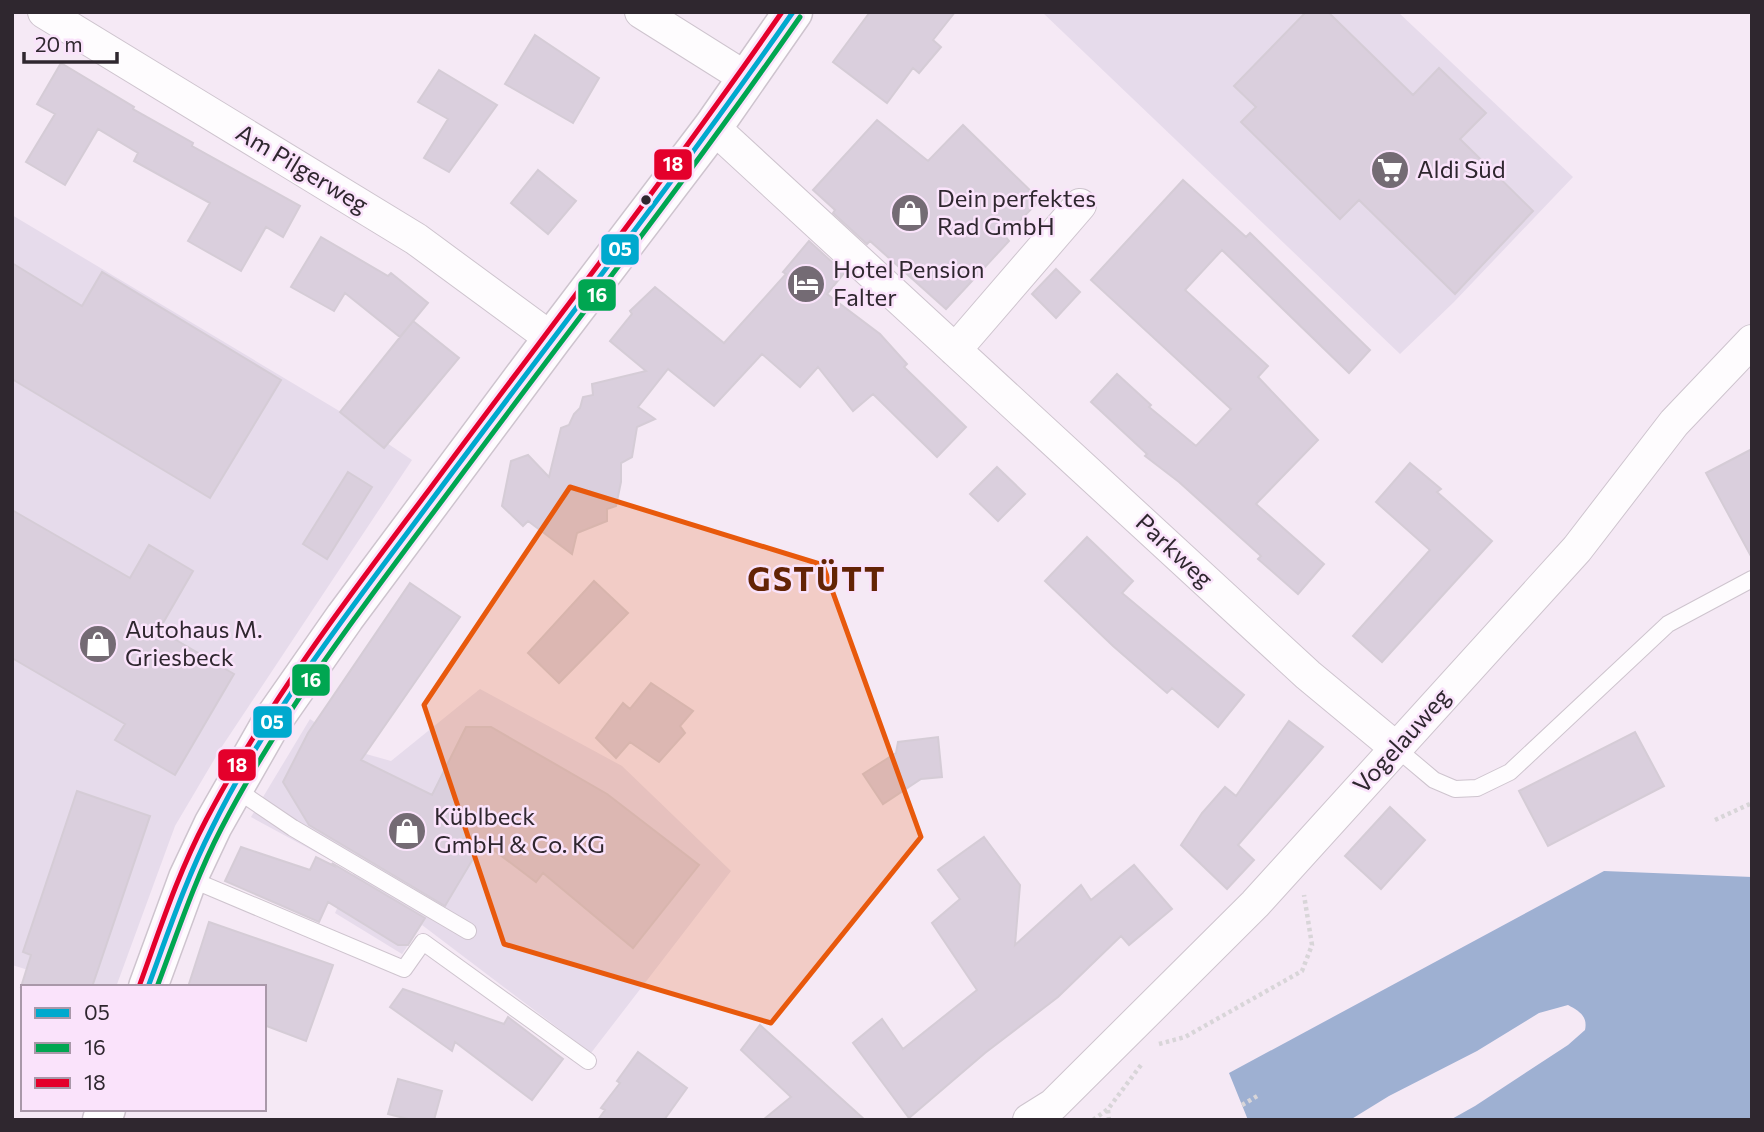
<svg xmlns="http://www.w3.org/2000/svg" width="1764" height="1132" font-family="Commissioner,sans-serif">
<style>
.commercial{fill:#e6dbeb}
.water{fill:#9eb0d2}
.building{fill:#dacfdd;stroke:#d5ccd6;stroke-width:2}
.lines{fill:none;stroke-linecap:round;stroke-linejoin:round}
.lane-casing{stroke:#cec4ce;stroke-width:18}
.street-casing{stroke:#cec4ce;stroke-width:34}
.secondary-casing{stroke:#cec4ce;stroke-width:41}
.path{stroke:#d8d5d8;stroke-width:4.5;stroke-dasharray:3.5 3.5;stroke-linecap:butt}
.lane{stroke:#fefcfe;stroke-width:16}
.street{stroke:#fefcfe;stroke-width:32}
.secondary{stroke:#fefcfe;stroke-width:38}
.bus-1-casing{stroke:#fae3fb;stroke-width:10}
.bus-2-casing{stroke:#fae3fb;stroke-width:10}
.bus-3-casing{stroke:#fae3fb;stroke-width:10}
.bus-1{stroke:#00a9ce;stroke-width:5}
.bus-2{stroke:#00a651;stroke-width:5}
.bus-3{stroke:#e4002b;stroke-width:5}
.marked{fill:#e8590c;fill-opacity:0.2;stroke:#e8590c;stroke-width:5;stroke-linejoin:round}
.bus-dot{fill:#2f272f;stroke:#fae3fb;stroke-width:2.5}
.labels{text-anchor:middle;stroke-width:5;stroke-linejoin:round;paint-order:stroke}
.street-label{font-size:24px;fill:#2f272f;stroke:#fae3fb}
.poi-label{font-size:24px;fill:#2f272f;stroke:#fae3fb;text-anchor:start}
.district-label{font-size:32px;font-weight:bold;letter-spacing:2px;fill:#632405;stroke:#fae3fb}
.line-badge{stroke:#fae3fb;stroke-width:2.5}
.badge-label{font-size:19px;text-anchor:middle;font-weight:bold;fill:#fff}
</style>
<rect width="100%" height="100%" fill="#f5e9f5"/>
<path class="commercial" d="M1042 12H1398L1573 177 1454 302 1400 354Z
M12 215 341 412 412 460 221 748 175 826 116 987H84L12 965Z
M480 689 622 766 731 871 591 1053 422 925 402 954 335 913 354 873 251 817 310 719 359 752 391 761Z"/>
<path class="water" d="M1604 871 1752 877V1120H1450L1475 1106 1568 1045 1585 1030C1588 1016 1579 1011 1568 1005L1539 1013 1477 1051 1389 1096 1350 1120H1248L1229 1073Z"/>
<path class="building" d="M870 12H955L933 40 941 47 919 73 913 68 887 103 833 62Z
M1306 12H1328L1413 95 1439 68 1486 113 1460 139 1533 211 1455 294 1359 200 1340 219 1241 122 1256 107 1234 86Z
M535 35 599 78 573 123 505 84Z
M61 63 134 107 133 109 193 143 192 146 300 206 283 237 266 227 241 271 188 241 210 203 134 161 138 153 98 129 65 185 26 162 55 114 37 104Z
M439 70 497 105 449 172 424 158 448 119 418 102Z
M877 120 928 161 963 125 1040 200 1005 236 1009 241 946 309 870 241 867 244 833 213 835 210 813 190Z
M538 170 576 201 548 234 511 203Z
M1183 180 1246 237 1250 233 1370 350 1349 373 1222 250 1185 290 1268 366 1258 377 1318 440 1256 504 1324 564 1298 594 1258 559 1261 556 1179 482 1145 456 1147 454 1091 402 1117 374 1151 405 1149 407 1196 446 1231 409 1091 280Z
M321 237 388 276 391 273 428 303 400 337 345 293 334 311 291 287Z
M809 241 844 273 827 294 880 334 907 364 904 367 966 427 937 457 873 394 853 411 818 367 800 387 762 354 714 406 668 369 638 407 655 419 637 427 632 457 621 463V482L616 506 607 509V521L577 533 572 554 528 521 523 526 502 506 511 461 528 455 549 477 561 428 569 425 574 414 580 408 583 397 593 395 592 384 646 371 610 341 632 314 630 311 655 287 724 343 786 274 783 272Z
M12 263 82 306 102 272 281 380 210 498 12 379Z
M1056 269 1080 292 1056 318 1032 294Z
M413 321 459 358 384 448 340 412Z
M1752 449V558L1706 473Z
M1410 463 1441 489 1437 492 1492 541 1382 662 1353 636 1430 550 1376 502Z
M997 467 1025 494 998 521 970 494Z
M348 472 372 487 327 559 303 544Z
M12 510 130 578 149 545 193 571 159 630 234 674 175 775 115 740 125 724 12 658Z
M1087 537 1133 581 1122 593 1244 695 1218 727 1172 688 1167 693 1113 646 1045 581Z
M594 581 628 613 559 683 528 653Z
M410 583 460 617 361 760 432 795 466 727H491L607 794 699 865 633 948 543 873 536 882 483 842 445 906 309 825 283 782 308 733Z
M651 683 693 711 680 726 685 733 659 762 630 742 616 758 596 738 623 703 630 709Z
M1289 721 1323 747 1238 845 1254 860 1227 889 1181 845 1202 813 1225 787 1236 796Z
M1635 732 1664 786 1548 846 1519 791Z
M938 737 942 777 921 779 883 804 863 774 896 753 898 742Z
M77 791 150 816 92 987H21L31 955 23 952Z
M1390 807 1425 840 1381 889 1345 856Z
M984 837 1020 885 1015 945 1081 885 1091 900 1134 865 1172 909 1129 945 1121 936 1058 997 985 1053 909 1118 853 1043 882 1019 903 1049 977 990 932 923 960 899 938 870Z
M241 847 310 870 316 857 334 866 332 863 425 918 408 945H398L328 902 319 922 225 881Z
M209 922 333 965 306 1041 264 1025V987H188Z
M403 989 504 1024 508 1017 563 1059 532 1100 455 1042 452 1051 390 1007Z
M760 1025 865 1120H763L791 1097 741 1050Z
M638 1052 687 1088 664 1120H598L605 1110 601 1108 620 1083 617 1081Z
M398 1079 442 1091 434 1120H412L388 1114Z"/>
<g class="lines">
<defs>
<path id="lane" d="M1396 748 1434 780 1455 789 1477 788 1510 772 1668 624 1752 579
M234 788 293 828 468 931
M188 878 404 969 423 942 588 1061"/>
<path id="street" d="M44 12 416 239 552 339
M641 12 746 78
M713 127 1308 675 1396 748
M955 350 1080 205
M1029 1120 1053 1105 1255 904 1577 549 1674 423 1752 341"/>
<path id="secondary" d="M148 987 188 878 213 825 271 723 345 617 552 339 713 127 793 12
M102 1120 106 1109"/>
</defs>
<use href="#lane" class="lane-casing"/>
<use href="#street" class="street-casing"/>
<use href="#secondary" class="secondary-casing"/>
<path class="path" d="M1715 820 1752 803
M1159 1044 1185 1037 1302 971 1312 945 1304 895
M1242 1105 1259 1095
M1108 1110 1109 1120
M1093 1120 1108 1109 1141 1065"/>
<use href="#lane" class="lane"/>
<use href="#street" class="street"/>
<use href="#secondary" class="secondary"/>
<defs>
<path id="bus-1" d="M148 987C168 933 186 879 212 828 269 712 351 609 428 505 550 341 676 180 793 12"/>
<path id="bus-2" d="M157 987C177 934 195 879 221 829 288 700 379 586 465 470 577 320 693 171 800 17"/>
<path id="bus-3" d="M140 984C160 929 178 873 206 820 268 702 349 596 429 490 547 331 669 175 782 12"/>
</defs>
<use href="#bus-1" class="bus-1-casing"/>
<use href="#bus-2" class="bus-2-casing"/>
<use href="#bus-3" class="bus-3-casing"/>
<use href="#bus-1" class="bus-1"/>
<use href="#bus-2" class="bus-2"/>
<use href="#bus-3" class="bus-3"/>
</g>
<path class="marked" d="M570 487 823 565 921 837 771 1023 504 944 424 705Z"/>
<defs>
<symbol id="supermarket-disc" viewBox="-11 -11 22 22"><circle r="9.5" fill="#746b74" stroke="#fae3fb"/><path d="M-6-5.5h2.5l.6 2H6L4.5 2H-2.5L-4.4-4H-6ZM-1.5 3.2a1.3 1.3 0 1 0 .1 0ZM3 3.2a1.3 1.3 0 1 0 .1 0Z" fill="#fff"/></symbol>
<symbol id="shop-disc" viewBox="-11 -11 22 22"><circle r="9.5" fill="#746b74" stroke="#fae3fb"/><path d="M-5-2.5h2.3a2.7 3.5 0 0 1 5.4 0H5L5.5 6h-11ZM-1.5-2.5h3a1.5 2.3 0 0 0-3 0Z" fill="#fff"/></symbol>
<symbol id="hotel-disc" viewBox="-11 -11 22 22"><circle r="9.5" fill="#746b74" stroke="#fae3fb"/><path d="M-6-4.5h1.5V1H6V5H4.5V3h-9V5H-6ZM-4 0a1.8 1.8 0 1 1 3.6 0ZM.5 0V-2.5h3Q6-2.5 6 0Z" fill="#fff"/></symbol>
</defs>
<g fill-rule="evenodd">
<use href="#supermarket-disc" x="1368" y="148" width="44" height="44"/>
<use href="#shop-disc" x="888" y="191" width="44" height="44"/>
<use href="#hotel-disc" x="784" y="262" width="44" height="44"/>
<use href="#shop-disc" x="76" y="622" width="44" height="44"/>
<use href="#shop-disc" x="385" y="809" width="44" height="44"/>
</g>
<circle class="bus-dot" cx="646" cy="200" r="6"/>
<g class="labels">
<g class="street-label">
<text transform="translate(302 169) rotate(31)" y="8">Am Pilgerweg</text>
<text transform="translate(1174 551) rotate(43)" y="8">Parkweg</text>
<text transform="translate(1402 741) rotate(-48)" y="8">Vogelauweg</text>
</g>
<g class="poi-label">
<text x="1417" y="178">Aldi Süd</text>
<text x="937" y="207">Dein perfektes<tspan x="937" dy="28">Rad GmbH</tspan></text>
<text x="833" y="278">Hotel Pension<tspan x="833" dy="28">Falter</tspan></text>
<text x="125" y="638">Autohaus M.<tspan x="125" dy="28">Griesbeck</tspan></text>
<text x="434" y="825">Küblbeck<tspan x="434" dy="28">GmbH &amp; Co. KG</tspan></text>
</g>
<g class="district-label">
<text x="817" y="591">GSTÜTT</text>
</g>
</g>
<g class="line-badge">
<rect x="653" y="148" width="40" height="33" rx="7" fill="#e4002b"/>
<rect x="600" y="233" width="40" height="33" rx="7" fill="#00a9ce"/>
<rect x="577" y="278" width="40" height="34" rx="7" fill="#00a651"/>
<rect x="291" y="663" width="40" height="34" rx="7" fill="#00a651"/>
<rect x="252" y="705" width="41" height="34" rx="7" fill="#00a9ce"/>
<rect x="217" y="748" width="40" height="34" rx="7" fill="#e4002b"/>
</g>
<g class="badge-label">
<text x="673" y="171">18</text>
<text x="620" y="256">05</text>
<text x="597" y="302">16</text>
<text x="311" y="687">16</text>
<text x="272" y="729">05</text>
<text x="237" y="772">18</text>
</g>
<rect width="1764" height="1132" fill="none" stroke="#2f272f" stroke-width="28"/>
<rect x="21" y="985" width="245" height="126" fill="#fae3fb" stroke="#a998a9" stroke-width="2"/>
<rect x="35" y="1008" width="35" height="10" fill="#00a9ce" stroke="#a998a9" stroke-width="2"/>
<text x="84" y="1020" font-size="21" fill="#2f272f">05</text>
<rect x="35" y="1043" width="35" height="10" fill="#00a651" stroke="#a998a9" stroke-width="2"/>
<text x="84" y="1055" font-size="21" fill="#2f272f">16</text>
<rect x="35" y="1078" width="35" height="10" fill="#e4002b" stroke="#a998a9" stroke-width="2"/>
<text x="84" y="1090" font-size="21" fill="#2f272f">18</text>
<path d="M24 52v10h93v-10" fill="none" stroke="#2f272f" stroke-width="3.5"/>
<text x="35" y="52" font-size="21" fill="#2f272f" stroke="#fae3fb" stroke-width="5" paint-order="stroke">20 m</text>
</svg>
